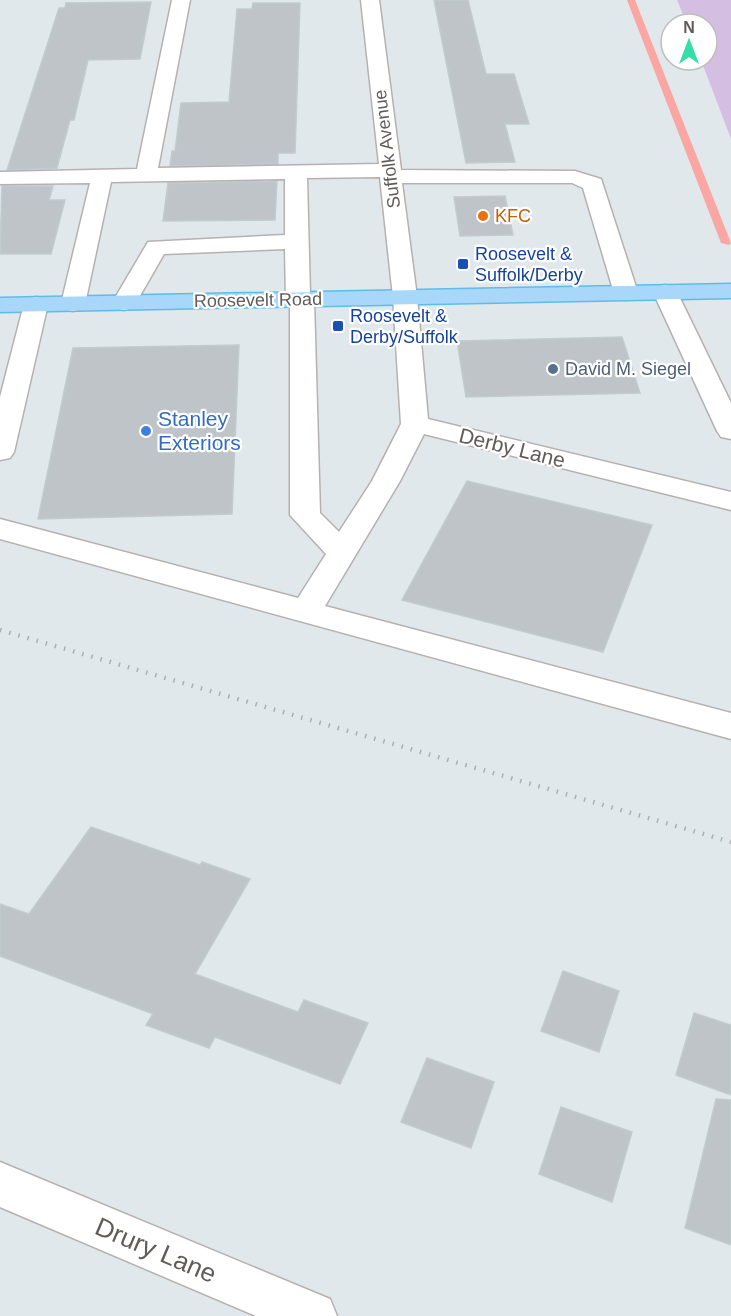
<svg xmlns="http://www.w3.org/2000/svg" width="731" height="1316" font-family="Helvetica,sans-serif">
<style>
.green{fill:#d4bfe3}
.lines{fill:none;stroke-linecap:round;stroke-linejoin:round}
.stream{fill:#faa6a3;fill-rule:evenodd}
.building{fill:#bec4c7;stroke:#c0ccd0;stroke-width:1.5}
.minor-casing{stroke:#b6b1af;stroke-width:3}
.major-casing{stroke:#5dbde9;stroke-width:3}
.minor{fill:#fff;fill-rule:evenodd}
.major{fill:#a8d7fa;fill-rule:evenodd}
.rail{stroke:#afaeae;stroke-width:4.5;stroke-dasharray:1.5 8;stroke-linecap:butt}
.food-dot{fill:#e8710a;stroke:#fff;stroke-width:2}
.transit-dot{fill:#1a4fb4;stroke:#fff;stroke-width:2}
.service-dot{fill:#5c6f8a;stroke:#fff;stroke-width:2}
.shop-dot{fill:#3f7fe0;stroke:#fff;stroke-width:2}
.labels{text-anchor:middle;stroke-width:4.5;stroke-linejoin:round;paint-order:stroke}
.far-street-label{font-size:18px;fill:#615b5a;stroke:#fff}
.far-food-label{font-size:18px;fill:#c56008;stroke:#fff;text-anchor:start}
.far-transit-label{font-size:18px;fill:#164399;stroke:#fff;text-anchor:start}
.far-service-label{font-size:18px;fill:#4e5e75;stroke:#fff;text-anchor:start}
.shop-label{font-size:21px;fill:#366cbe;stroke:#fff;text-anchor:start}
.street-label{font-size:21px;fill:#615b5a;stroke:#fff}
.near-street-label{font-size:26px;fill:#615b5a;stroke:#fff}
</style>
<rect width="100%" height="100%" fill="#e1e8ec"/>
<path class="green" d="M677 0H731V139L701 60H707V24H687Z"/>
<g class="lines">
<path class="stream" d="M627 0H635L731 243 729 245 721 243Z"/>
</g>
<path class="building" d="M434 0H468L486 74H514L529 124H505L515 162 466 163Z
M151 2 140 59 88 60 74 120H70L57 168 7 170 59 8H65L66 3Z
M253 3H300L295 153H278V164L170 166 172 151H175L181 103 229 102 237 9H252Z
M277 181 275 220 163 221 168 183Z
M2 186H53L49 200H65L51 254H0Z
M505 196 513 235 460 236 454 197Z
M622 337 640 393 466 397 457 341Z
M239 345 232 514 38 519 73 348Z
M467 481 652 525 603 652 402 600Z
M91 827 200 865 202 862 250 879 195 974 298 1012 304 1000 368 1023 340 1084 215 1037 209 1048 146 1025 153 1014 0 956V904L29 914Z
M563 971 619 991 599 1052 541 1031Z
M694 1013 731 1025V1095L676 1075Z
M427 1058 494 1082 471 1148 401 1122Z
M716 1099 731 1100V1245L685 1228Z
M561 1107 632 1132 612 1202 539 1174Z"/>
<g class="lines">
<defs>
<path id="minor" d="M172 0H190L158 168 379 164 361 0H379L401 170 575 171 601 179 638 293 635 298 626 300 617 298 614 293 583 188 572 183H402L417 297 428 419 731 492V510L424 434 400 481 325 606 731 713V739L0 539V519L298 598 326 554 290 515V304L286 299 285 249 164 254 133 308 124 310 115 308 112 303 148 242 285 235V179L111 182 85 304 82 309 73 311 64 309 61 304 90 183 0 184V172L137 169ZM380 177 393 297 401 424 372 481 339 532 320 513 314 299 310 294 307 178Z
M665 285 674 287 677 292 731 403V439L721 437 717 431 653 292 656 287Z
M36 297 45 299 48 304 14 452 10 458 0 460V397L24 304 27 299Z
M0 1162 330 1299 337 1316H256L0 1207Z"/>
<path id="major" d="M731 284V298L0 312V298Z"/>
</defs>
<use href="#minor" class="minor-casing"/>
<use href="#major" class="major-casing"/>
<use href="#minor" class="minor"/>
<use href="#major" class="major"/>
<path class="rail" d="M0 630 731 842"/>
</g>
<circle class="food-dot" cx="483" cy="216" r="6"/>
<g class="transit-dot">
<rect x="457" y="258" width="12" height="12" rx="3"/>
<rect x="332" y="320" width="12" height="12" rx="3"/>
</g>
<circle class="service-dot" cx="553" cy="369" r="6"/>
<circle class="shop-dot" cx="146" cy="431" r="6"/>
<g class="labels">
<g class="far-street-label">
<text transform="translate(387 149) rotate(-97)" y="6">Suffolk Avenue</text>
<text transform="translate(258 300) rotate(-1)" y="6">Roosevelt Road</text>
</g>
<g class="far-food-label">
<text x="495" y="222">KFC</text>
</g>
<g class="far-transit-label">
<text x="475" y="260">Roosevelt &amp;<tspan x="475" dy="21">Suffolk/Derby</tspan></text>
<text x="350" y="322">Roosevelt &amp;<tspan x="350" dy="21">Derby/Suffolk</tspan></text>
</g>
<g class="far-service-label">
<text x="565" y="375">David M. Siegel</text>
</g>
<g class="shop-label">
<text x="158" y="426">Stanley<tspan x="158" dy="24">Exteriors</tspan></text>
</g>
<g class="street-label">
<text transform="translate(512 448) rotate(14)" y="7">Derby Lane</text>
</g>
<g class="near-street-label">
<text transform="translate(156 1250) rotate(23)" y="9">Drury Lane</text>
</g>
</g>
<g transform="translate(689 42)"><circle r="28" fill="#ffffff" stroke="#c0bdbd" stroke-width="1.5"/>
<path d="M0-4.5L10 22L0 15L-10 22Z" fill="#34dfa7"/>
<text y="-9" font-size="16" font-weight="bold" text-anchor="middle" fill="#615b5a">N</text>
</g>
</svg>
